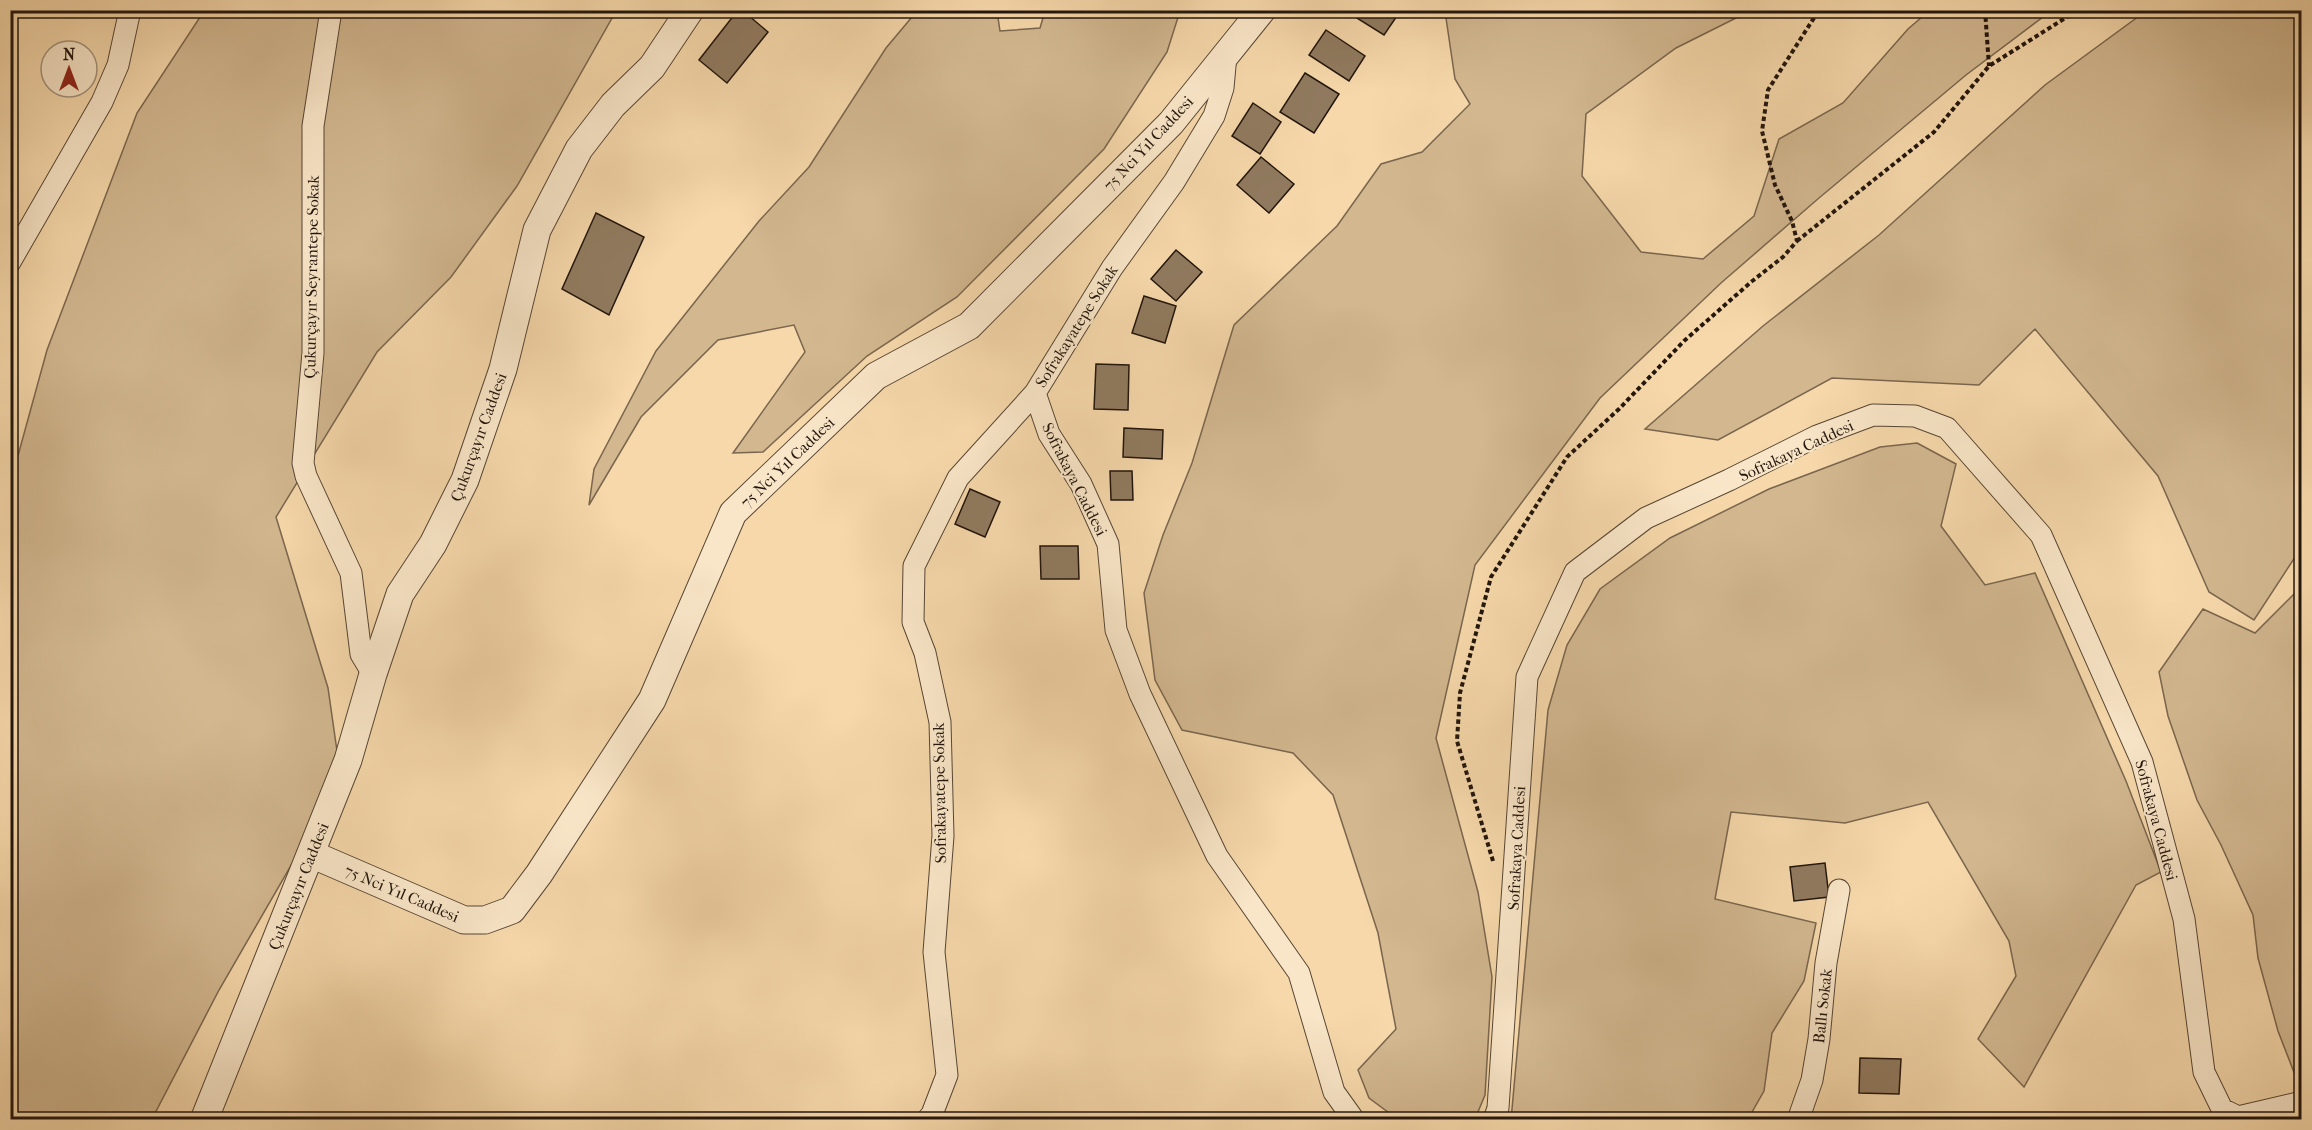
<svg xmlns="http://www.w3.org/2000/svg" width="2312" height="1130" font-family="'IM FELL French Canon',serif">
<style>
.green{fill:#d2b78f;stroke:#7a664e;stroke-width:1.5}
.building{fill:#907a5f;stroke:#22150d;stroke-width:1.5}
.lines{fill:none;stroke-linecap:round;stroke-linejoin:round}
.minor-casing{stroke:#574634;stroke-width:23}
.tertiary-casing{stroke:#574634;stroke-width:29}
.path{stroke:#22150d;stroke-width:4;stroke-dasharray:4.5 3;stroke-linecap:butt}
.minor{stroke:#f9e6c8;stroke-width:21}
.tertiary{stroke:#f9e6c8;stroke-width:27}
.labels{text-anchor:middle;stroke-width:4.5;stroke-linejoin:round;paint-order:stroke}
.street-label{font-size:16px;fill:#22150d;stroke:#f9e6c8}
</style>
<rect width="100%" height="100%" fill="#f6d8aa"/>
<filter id="stains"><feTurbulence type="fractalNoise" baseFrequency=".00333" numOctaves="4"/><feColorMatrix values="0 0 0 0 .2 0 0 0 0 .09 0 0 0 0 .02 0 0 0 .5 -.17"/></filter>
<radialGradient id="worn" r=".72"><stop offset=".6" stop-color="#630" stop-opacity="0"/><stop offset="1" stop-color="#630" stop-opacity=".3"/></radialGradient>
<path class="green" d="M204 11H616L517 186 451 277 377 352 276 517 328 688 341 779 219 990 152 1119 11 1120V481L47 350 137 113Z
M917 11H997L1000 31 1040 28 1045 11H1180L1167 52 1104 149 957 297 867 356 763 452 733 453 805 352 794 325 718 340 641 417 589 505 594 469 656 351 759 221 809 167 886 48Z
M1452 11H1750L1676 48 1586 114 1582 176 1641 252 1703 259 1754 216 1779 139 1843 103 1908 29 1929 11H2051L1966 75 1819 198 1721 283 1600 398 1475 565 1436 738 1478 892 1492 977 1485 1095 1475 1119 1396 1118 1369 1098 1358 1070 1396 1029 1378 933 1333 795 1293 753 1182 730 1155 680 1144 593 1163 535 1192 463 1234 325 1337 226 1381 164 1422 152 1470 104 1455 79 1446 18Z
M2146 11H2301V548L2254 620 2209 592 2158 476 2035 329 1979 385 1832 378 1718 440 1645 429 1763 326 1879 235 2045 85Z
M1917 443 1956 464 1941 526 1985 585 2035 573 2126 781 2161 872 2136 885 2024 1087 1978 1039 2016 976 2009 941 1928 802 1845 823 1731 812 1715 899 1816 923 1804 981 1772 1033 1764 1091 1748 1119 1511 1120 1548 710 1567 645 1600 589 1670 538 1769 489 1880 447Z
M2301 587V1075H2295L2278 1031 2258 958 2253 915 2221 845 2197 800 2168 716 2159 672 2203 609 2255 633Z"/>
<path class="building" d="M738 10H742L768 32 727 83 699 60Z
M1355 10H1401L1384 35 1352 15Z
M1326 30 1365 56 1349 81 1309 55Z
M1305 73 1339 94 1314 133 1280 112Z
M1253 103 1281 122 1260 154 1232 136Z
M1261 157 1294 184 1269 213 1237 185Z
M596 213 644 237 609 315 562 289Z
M1176 250 1202 272 1176 301 1151 279Z
M1144 296 1176 306 1165 343 1132 333Z
M1096 364 1129 365 1128 410 1094 409Z
M1124 428 1163 430 1162 459 1123 457Z
M1110 471H1132L1133 500H1111Z
M970 489 1000 502 985 537 955 524Z
M1040 546H1078L1079 579H1041Z
M1825 863 1829 897 1794 901 1790 867Z
M1860 1058 1901 1059 1899 1094 1859 1093Z"/>
<g class="lines">
<defs>
<path id="minor" d="M331 10 313 126V353L303 463 306 476 351 573 361 654 373 674
M10 262 102 102 118 65 130 10
M1035 393 1049 434 1081 484 1108 544 1116 630 1140 694 1217 856 1299 973 1334 1092 1354 1120
M927 1120 932 1114 947 1075 934 952 943 836 940 722 925 653 913 622 914 566 958 478 1035 393 1112 268 1174 182 1214 116 1223 88 1226 55
M1494 1120 1498 1108 1527 677 1575 572 1646 518 1729 480 1817 436 1873 415 1915 416 1947 428 2041 535 2142 762 2184 919 2204 1072 2222 1109 2238 1117 2302 1102
M1798 1120 1812 1080 1819 1039 1826 963 1839 890"/>
<path id="tertiary" d="M311 854 464 920H485L512 910 539 874 652 700 733 513 876 376 969 326 1171 123 1262 10
M204 1120 348 760 373 674 400 594 433 544 465 480 503 369 537 230 579 149 613 105 652 67 690 10"/>
</defs>
<use href="#minor" class="minor-casing"/>
<use href="#tertiary" class="tertiary-casing"/>
<path class="path" d="M1985 10 1989 66
M1797 241 1934 132 1989 66 2078 10
M1493 861 1457 741 1460 693 1491 577 1567 457 1619 409 1684 341 1751 282 1783 257 1797 241 1792 221 1775 185 1762 131 1768 90 1819 10"/>
<use href="#minor" class="minor"/>
<use href="#tertiary" class="tertiary"/>
</g>
<g class="labels">
<g class="street-label">
<text transform="translate(1148 143) rotate(-47)" y="6">75 Nci Yıl Caddesi</text>
<text transform="translate(311 277) rotate(-89)" y="6">Çukurçayır Seyrantepe Sokak</text>
<text transform="translate(1076 326) rotate(-58)" y="6">Sofrakayatepe Sokak</text>
<text transform="translate(478 437) rotate(-70)" y="6">Çukurçayır Caddesi</text>
<text transform="translate(1796 450) rotate(-25)" y="6">Sofrakaya Caddesi</text>
<text transform="translate(787 462) rotate(-44)" y="6">75 Nci Yıl Caddesi</text>
<text transform="translate(1075 479) rotate(63)" y="6">Sofrakaya Caddesi</text>
<text transform="translate(939 793) rotate(-91)" y="6">Sofrakayatepe Sokak</text>
<text transform="translate(2157 820) rotate(75)" y="6">Sofrakaya Caddesi</text>
<text transform="translate(1516 848) rotate(-87)" y="6">Sofrakaya Caddesi</text>
<text transform="translate(298 886) rotate(-68)" y="6">Çukurçayır Caddesi</text>
<text transform="translate(402 893) rotate(23)" y="6">75 Nci Yıl Caddesi</text>
<text transform="translate(1822 1006) rotate(-84)" y="6">Ballı Sokak</text>
</g>
</g>
<rect width="2312" height="1130" fill="none" stroke="#f6d8aa" stroke-width="36"/>
<rect x="12" y="12" width="2288" height="1106" fill="none" stroke="#22150d" stroke-width="3"/>
<rect x="18" y="18" width="2276" height="1094" fill="none" stroke="#22150d" stroke-width="1.5"/>
<g transform="translate(69 69)"><circle r="28" fill="#f9e6c8" stroke="#a3927d" stroke-width="1.5"/>
<path d="M0-4.5L10 22L0 15L-10 22Z" fill="#8f2418"/>
<text y="-9" font-size="16" font-weight="bold" text-anchor="middle" fill="#22150d">N</text>
</g>
<rect width="100%" height="100%" filter="url(#stains)"/>
<rect width="100%" height="100%" fill="url(#worn)"/>
</svg>
